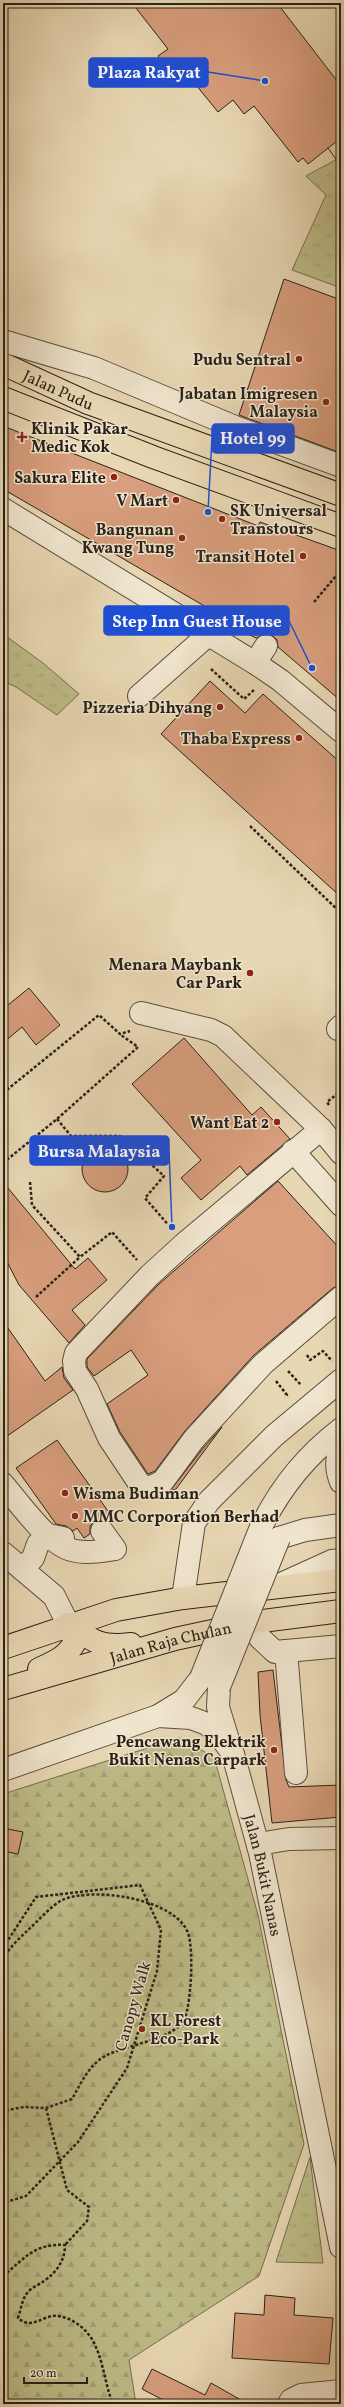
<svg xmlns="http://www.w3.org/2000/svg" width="344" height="2407" font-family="Vollkorn,serif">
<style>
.grass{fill:url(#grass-tufts);stroke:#736f50}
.forest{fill:url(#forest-firs);stroke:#736f50}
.building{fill:#d89e7d;stroke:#292219}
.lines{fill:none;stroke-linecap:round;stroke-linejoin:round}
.minor-casing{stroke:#594f40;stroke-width:24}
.major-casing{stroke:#292219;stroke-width:24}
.path{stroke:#292219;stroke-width:2.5;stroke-dasharray:3 2;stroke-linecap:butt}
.minor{stroke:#f0e5ce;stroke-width:22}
.major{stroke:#e8d7b3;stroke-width:22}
.tram{stroke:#292219;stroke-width:1}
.minor-bridge-casing{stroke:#594f40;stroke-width:24;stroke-linecap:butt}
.path-bridge{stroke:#292219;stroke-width:2.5;stroke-dasharray:3 2;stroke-linecap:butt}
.minor-bridge{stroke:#f0e5ce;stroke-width:22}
.poi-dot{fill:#8f2418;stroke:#f0e5ce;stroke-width:1.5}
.labels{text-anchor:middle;stroke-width:3;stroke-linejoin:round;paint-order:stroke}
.poi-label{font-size:16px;font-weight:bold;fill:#292219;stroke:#f0e5ce;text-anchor:end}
.street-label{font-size:16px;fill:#292219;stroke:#f0e5ce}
.leader{fill:none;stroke:#1d4ed8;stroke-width:1.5}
.callout-dot{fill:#1d4ed8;stroke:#f0e5ce;stroke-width:1.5}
.callout{fill:#1d4ed8;stroke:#1d4ed8;stroke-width:1.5}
.callout-label{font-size:17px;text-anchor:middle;font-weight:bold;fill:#fff}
</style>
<defs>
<pattern id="grass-tufts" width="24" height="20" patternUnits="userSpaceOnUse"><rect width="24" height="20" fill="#bdbc88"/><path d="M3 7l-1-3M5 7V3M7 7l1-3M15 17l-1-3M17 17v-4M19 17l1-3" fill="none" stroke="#a2a175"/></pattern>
<pattern id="forest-firs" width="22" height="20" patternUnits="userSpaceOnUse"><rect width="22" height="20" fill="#bdbc88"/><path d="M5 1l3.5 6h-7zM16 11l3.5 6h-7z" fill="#a2a175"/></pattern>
</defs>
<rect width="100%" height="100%" fill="#e8d7b3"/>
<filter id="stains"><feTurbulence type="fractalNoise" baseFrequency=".005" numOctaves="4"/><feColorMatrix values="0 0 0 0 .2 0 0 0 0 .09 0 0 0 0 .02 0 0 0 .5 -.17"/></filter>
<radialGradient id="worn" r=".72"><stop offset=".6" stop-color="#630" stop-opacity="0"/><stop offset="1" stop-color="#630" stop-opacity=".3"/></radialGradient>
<path class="grass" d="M341 157V288L292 270 326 195 306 176Z
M3 634 43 663 79 694 57 715 16 687 3 681Z
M310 2157 323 2263 276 2262Z"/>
<path class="forest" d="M179 1738 214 1757 258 1915 304 2144 259 2276 129 2360 136 2404H3V1794Z"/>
<path class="building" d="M132 3H277L341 86V138L308 164 303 158 298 162 254 106 244 114 233 100 218 112 183 69 174 76 158 56 168 49Z
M284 279 341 300V453L239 415Z
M3 426 258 526 260 522 341 551V701L278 647 277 640 272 635 266 634 256 638 218 619 220 615 3 489Z
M210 681 245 713 263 694 341 763V897L161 734Z
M29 988 60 1025 36 1045 22 1027 3 1043V1009Z
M184 1038 252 1115 261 1107 290 1139 247 1175 240 1166 201 1200 181 1178 201 1160 132 1084Z
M82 1169a23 23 0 1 1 46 0a23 23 0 1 1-46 0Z
M278 1181 341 1250V1285L333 1288 254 1355 185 1431 155 1471 148 1474 120 1432 107 1404 148 1375 131 1350 94 1376 87 1367V1359L159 1284Z
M3 1182 75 1269 88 1258 107 1280 72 1310 85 1325 69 1343 19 1285 3 1254Z
M3 1321 45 1381 62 1367 64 1378 73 1390 3 1439Z
M222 1427 176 1489 170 1491 204 1447Z
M57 1440 113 1518 109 1521 101 1519 95 1521 90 1526V1534L84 1538 77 1528 73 1531 66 1526 56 1524 16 1468Z
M273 1670 286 1780 289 1787 341 1785V1817L272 1823 260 1715 258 1672Z
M3 1828 23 1832 18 1854 3 1851Z
M265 2295 295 2298 294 2315 333 2318 329 2364 232 2358 235 2313 264 2315Z
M152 2369 205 2395 211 2383 248 2404H171L142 2389Z"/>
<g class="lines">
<defs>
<g id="minor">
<path d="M3 341 94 368 235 427 341 466"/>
<path d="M3 509 255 663 280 680 341 731"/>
<path d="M255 663 266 646"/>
<path d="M139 696 208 635"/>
<path d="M141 1013 211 1030 223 1036 321 1129 341 1153"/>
<path d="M338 1029 341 1026"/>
<path d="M321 1129 184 1244 150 1275 76 1353 74 1361 75 1371 87 1389 109 1438 141 1486 151 1487 163 1481 194 1439 263 1364 341 1297"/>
<path d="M293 1151 341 1205"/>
<path d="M341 1442C337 1457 335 1468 341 1482"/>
<path d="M3 1484C20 1504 43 1537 66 1548 81 1555 100 1551 115 1549L102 1531"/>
<path d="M261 1527C280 1488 307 1455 341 1429"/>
<path d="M279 1538 305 1530 341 1525"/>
<path d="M3 1553 54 1596 68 1624"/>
<path d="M22 1569 33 1558 38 1544 48 1535 63 1538"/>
<path d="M279 1585 332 1561 341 1560"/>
<path d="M183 1598 194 1523 209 1501 274 1436 341 1380"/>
<path d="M254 1622 260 1638 275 1652 341 1646"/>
<path d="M286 1651 296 1773"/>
<path d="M219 1687 218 1707 229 1743"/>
<path d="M158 1716 184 1700 201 1678"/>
<path id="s1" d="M3 1770 158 1716 191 1718 207 1724 220 1736 233 1754 260 1853 341 2247"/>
<path d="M258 1844 289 1839 341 1838"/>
<path d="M289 2404 291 2400 301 2395 341 2391"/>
</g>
<g id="major">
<path id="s2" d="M3 364 88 403 341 495"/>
<path d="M3 398 153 457 341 526"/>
<path d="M68 1624C92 1641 101 1648 131 1644"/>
<path d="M3 1648 116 1610 183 1598 341 1580"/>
<path d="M39 1669C54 1662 67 1657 75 1642L68 1624"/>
<path id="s3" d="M3 1689 175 1639 254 1622 341 1611"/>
</g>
</defs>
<use href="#minor" class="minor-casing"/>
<use href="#major" class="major-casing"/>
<path class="path" d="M314 602 341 570
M211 669 244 699 255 689
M250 826 341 913
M3 1093 99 1015 120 1034 130 1031
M329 1105 327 1102 341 1091
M57 1119 71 1136H120L164 1176 145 1198 171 1228
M3 1163 57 1119 138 1047 121 1035
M30 1182 32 1205 80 1257 112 1232 137 1260
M36 1297 80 1257
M307 1355 310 1360 323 1351 332 1361
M288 1371 301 1385
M276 1381 287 1395 285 1396
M3 1960C8 1948 19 1939 28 1930 38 1921 51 1906 62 1900 93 1886 176 1899 188 1933 194 1949 191 2002 185 2018 176 2041 117 2045 99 2060 86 2071 80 2085 72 2099L46 2108 24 2107 3 2111
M46 2108 67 2190 89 2207 87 2221 65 2245
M337 2268 341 2290
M3 2276C25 2258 35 2243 65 2245 65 2260 57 2272 44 2281 39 2285 32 2287 28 2292 22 2299 21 2309 18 2318 32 2331 43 2314 58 2316 74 2318 89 2331 95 2345 104 2364 105 2385 113 2404
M173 2404 174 2401"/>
<use href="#minor" class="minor"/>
<use href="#major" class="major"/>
<path class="tram" d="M337 141 341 146
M328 148 341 166"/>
<defs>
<path id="minor-bridge" d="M201 1678 261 1527
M219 1687 279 1538"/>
</defs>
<use href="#minor-bridge" class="minor-bridge-casing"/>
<path class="path-bridge" d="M3 1948 36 1897 140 1885 161 1930 157 1971 127 2068 78 2142 26 2196 3 2203"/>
<use href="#minor-bridge" class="minor-bridge"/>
</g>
<g class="poi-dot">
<circle cx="299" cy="359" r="4"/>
<circle cx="326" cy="402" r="4"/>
<path d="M20 431h4v4h4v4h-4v4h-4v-4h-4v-4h4z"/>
<circle cx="114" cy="477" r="4"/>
<circle cx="176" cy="500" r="4"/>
<circle cx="222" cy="519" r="4"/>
<circle cx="182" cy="538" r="4"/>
<circle cx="303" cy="556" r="4"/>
<circle cx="220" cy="707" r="4"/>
<circle cx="299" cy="738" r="4"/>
<circle cx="250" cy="973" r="4"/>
<circle cx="277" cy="1122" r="4"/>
<circle cx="65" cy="1493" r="4"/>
<circle cx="75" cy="1516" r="4"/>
<circle cx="274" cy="1750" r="4"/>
<circle cx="142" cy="2029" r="4"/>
</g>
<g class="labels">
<g class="poi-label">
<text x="291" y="365">Pudu Sentral</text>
<text x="318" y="399">Jabatan Imigresen<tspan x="318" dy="18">Malaysia</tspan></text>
<text x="31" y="434" text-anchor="start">Klinik Pakar<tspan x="31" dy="18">Medic Kok</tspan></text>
<text x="106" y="483">Sakura Elite</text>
<text x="168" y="506">V Mart</text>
<text x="230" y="516" text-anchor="start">SK Universal<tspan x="230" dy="18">Transtours</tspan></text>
<text x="174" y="535">Bangunan<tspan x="174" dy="18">Kwang Tung</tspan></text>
<text x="295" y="562">Transit Hotel</text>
<text x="212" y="713">Pizzeria Dihyang</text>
<text x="291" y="744">Thaba Express</text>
<text x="242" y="970">Menara Maybank<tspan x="242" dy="18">Car Park</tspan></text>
<text x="269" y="1128">Want Eat 2</text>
<text x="73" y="1499" text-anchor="start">Wisma Budiman</text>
<text x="83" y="1522" text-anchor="start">MMC Corporation Berhad</text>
<text x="266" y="1747">Pencawang Elektrik<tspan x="266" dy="18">Bukit Nenas Carpark</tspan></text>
<text x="150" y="2026" text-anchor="start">KL Forest<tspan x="150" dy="18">Eco-Park</tspan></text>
</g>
<g class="street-label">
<text dy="6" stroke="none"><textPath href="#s2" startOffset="61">Jalan Pudu</textPath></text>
<text dy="6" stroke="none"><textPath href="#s3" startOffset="174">Jalan Raja Chulan</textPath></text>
<text dy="6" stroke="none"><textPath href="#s1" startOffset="379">Jalan Bukit Nanas</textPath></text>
<text transform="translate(132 2006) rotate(-74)" y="6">Canopy Walk</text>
</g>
</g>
<path class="leader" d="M265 81L208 72M208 512L212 438M312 668L289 621M172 1227L169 1151"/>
<g class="callout-dot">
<circle cx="265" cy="81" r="4"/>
<circle cx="208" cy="512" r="4"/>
<circle cx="312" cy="668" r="4"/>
<circle cx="172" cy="1227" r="4"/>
</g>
<g class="callout">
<rect x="89" y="58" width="119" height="29" rx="4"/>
<rect x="212" y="424" width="82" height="29" rx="4"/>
<rect x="104" y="606" width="185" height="29" rx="4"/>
<rect x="30" y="1136" width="139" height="29" rx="4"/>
</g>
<g class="callout-label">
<text x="149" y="78">Plaza Rakyat</text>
<text x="253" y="444">Hotel 99</text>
<text x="197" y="627">Step Inn Guest House</text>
<text x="99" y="1157">Bursa Malaysia</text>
</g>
<rect width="344" height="2407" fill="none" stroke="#e8d7b3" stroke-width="16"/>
<rect x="4" y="4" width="336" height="2399" fill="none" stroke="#292219" stroke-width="2"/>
<rect x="8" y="8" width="328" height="2391" fill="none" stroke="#292219"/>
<path d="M24 2377v6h63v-6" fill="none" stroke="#292219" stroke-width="2"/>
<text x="30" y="2377" font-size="12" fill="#292219" stroke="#f0e5ce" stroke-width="3" paint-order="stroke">20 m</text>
<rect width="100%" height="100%" filter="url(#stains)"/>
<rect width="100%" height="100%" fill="url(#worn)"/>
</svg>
